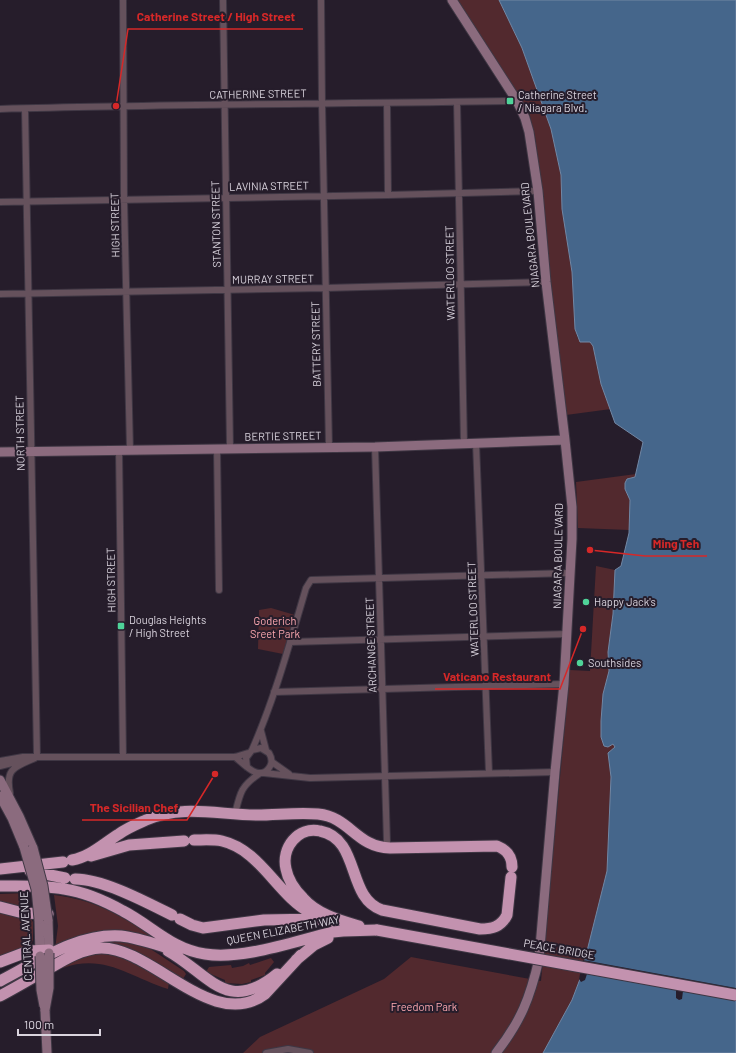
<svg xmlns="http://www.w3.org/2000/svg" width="736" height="1053" font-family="Barlow,sans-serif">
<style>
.green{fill:#52292e}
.water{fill:#45668b;stroke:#7287a4}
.pier{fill:#261d2b}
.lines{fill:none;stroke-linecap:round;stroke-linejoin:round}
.street-casing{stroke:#3f3744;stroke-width:8}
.secondary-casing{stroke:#3f3744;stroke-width:11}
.highway-casing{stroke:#3f3744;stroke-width:13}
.street{stroke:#65515c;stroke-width:6}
.secondary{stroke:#8b6b7e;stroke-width:9}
.highway{stroke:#c392af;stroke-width:11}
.secondary-bridge-casing{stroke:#3f3744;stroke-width:11;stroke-linecap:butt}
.highway-bridge-casing{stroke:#3f3744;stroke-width:13;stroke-linecap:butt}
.secondary-bridge{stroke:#8b6b7e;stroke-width:9}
.highway-bridge{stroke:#c392af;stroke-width:11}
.poi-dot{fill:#4fd399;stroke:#261d2b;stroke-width:1.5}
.labels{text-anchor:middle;stroke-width:4;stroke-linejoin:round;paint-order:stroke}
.street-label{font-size:11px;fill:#dad4de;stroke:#261d2b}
.poi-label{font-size:11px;fill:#dad4de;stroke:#261d2b;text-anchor:start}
.park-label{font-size:11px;fill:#fea9b1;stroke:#261d2b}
.leader{fill:none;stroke:#d62828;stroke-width:1.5}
.callout-dot{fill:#d62828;stroke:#261d2b;stroke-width:1.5}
.callout-label{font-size:12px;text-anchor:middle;font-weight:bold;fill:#d62828;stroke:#261d2b;stroke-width:4;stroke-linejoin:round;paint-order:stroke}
</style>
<rect width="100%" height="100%" fill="#261d2b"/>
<path class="green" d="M456 0H499L522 48 551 129 561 175 562 208 572 272 575 329 578 339 590 342 593 346 601 384 611 409 566 415 547 276 541 184 535 137 529 112Z
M636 474 635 477 627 479 625 489 630 500 629 530 578 528 576 482Z
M596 566 615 570 613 614 608 652 609 671 603 694 601 721 615 747 608 754 611 777 607 871 580 979 572 1000 543 1053H243L260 1037 384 979 411 957 541 981 570 670 590 671Z
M271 608 295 615 283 654 258 649 259 610Z
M28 893 30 907 23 908 0 903V894Z
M54 895C94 900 117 913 151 935L150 937 140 935 55 949 58 926Z
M0 911 31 919 33 922V940L30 946 0 959Z
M119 940 146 946 184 971 186 974 183 979 90 943Z
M93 953H108L129 959 169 982 168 989C130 977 104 953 63 968L62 966Z
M271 958 274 962 265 973V975L251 980V982L242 984 225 983V980L206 972 209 967 231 965 232 968 243 966 249 963 250 965Z"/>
<path class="water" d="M499 0H736V1053H543L572 1000 580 979 607 871 611 777 608 753 615 747 613 744 608 747 604 746 601 737V721L603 694 609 671 608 652 613 614 615 570 621 566 629 533 630 500 625 489V483L627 479 635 477 643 442 615 423 601 384 593 346 590 342H580L575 329 572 272 562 209 561 175 551 129 522 48Z"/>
<path class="pier" d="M583 960 736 988V1001L683 991 682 999 679 1000 676 998V990L587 974 585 980 581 982 579 979Z"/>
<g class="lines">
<defs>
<path id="street" d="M123 0 124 199 130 450
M223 0 230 448
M321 0 322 103 329 447
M457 102 464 444
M387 104 388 195
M0 109C172 104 345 104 517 101
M25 109 37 757
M0 202 388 195 538 191
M0 294 325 288 546 282
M476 443 489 773
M375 447 387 843
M217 449 219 590
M119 450 123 757
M290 642 567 634
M274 692 564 684
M261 731 266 750
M252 750C275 698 290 642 306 588L311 580 570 573
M235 757C244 764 259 782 269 768 273 763 272 758 269 753L261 748 252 750 246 758 247 767
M0 761 23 757H235L248 753
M272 762 289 774
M0 766 24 760
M264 773 310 778 555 772
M10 793C5 768 15 767 35 758
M235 814C240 793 241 786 259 774
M266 1053 288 1049 310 1053"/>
<path id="secondary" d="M452 0 517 101 525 118 529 132 538 191 546 282 565 440 572 507V539L564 684 555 772 539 959C530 998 521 1021 496 1053
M0 452 375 447 565 440
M0 780 19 816 33 848
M0 796 12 818 24 847
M39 919 40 956
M48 920 49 953
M45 1010 47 1053"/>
<path id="highway" d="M194 840C203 840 213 839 222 841 261 850 277 895 311 913
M91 856 129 845 184 841
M72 860C90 857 104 843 119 834 127 828 137 824 146 820 183 804 219 815 257 815 277 815 298 812 318 814 350 817 356 847 390 848L497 846C507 850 512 856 512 867
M0 869 63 862
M30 871 65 878
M75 879C103 879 146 902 172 915
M0 886C21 886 43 885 64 889 84 892 105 901 123 911 152 926 171 949 205 954 243 960 295 941 333 932L343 931 377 930
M0 907 23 913 48 914
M180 919 192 925 203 928 264 920 318 919 333 921
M359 926C339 920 317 914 303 898 295 890 288 880 286 869 281 848 298 826 320 831 361 839 346 898 382 910L480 929C492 929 501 927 507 915L511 877
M168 951C209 974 227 1015 277 974
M296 960 314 945 328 938
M0 962 29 951 49 950
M0 981C37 962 77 933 121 936 140 938 160 946 178 951
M0 996C15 988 30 979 45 971 62 961 80 949 101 948 152 947 213 1033 265 994L301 955"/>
</defs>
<use href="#street" class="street-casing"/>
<use href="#secondary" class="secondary-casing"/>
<use href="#highway" class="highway-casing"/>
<use href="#street" class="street"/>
<use href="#secondary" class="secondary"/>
<use href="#highway" class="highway"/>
<defs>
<path id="secondary-bridge" d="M24 847 36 889 39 919
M33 848 43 886 48 920
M40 956 41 990 44 1006
M45 1010 49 988V953"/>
<path id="highway-bridge" d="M377 930 736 995"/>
</defs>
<use href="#secondary-bridge" class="secondary-bridge-casing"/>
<use href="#highway-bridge" class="highway-bridge-casing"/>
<use href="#secondary-bridge" class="secondary-bridge"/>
<use href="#highway-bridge" class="highway-bridge"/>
</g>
<g class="poi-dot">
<rect x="506" y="97" width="8" height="8" rx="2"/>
<circle cx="586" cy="602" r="4"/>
<rect x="117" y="622" width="8" height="8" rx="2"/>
<circle cx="580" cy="663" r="4"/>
</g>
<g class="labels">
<g class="street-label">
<text transform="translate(258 94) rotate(-1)" y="4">CATHERINE STREET</text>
<text transform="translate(269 186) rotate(-1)" y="4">LAVINIA STREET</text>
<text transform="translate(216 224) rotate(-91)" y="4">STANTON STREET</text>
<text transform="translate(115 225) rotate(-91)" y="4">HIGH STREET</text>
<text transform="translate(530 235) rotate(-96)" y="4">NIAGARA BOULEVARD</text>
<text transform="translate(450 273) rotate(-91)" y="4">WATERLOO STREET</text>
<text transform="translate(273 279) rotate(-1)" y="4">MURRAY STREET</text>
<text transform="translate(316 344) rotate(-91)" y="4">BATTERY STREET</text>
<text transform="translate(20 433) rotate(-91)" y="4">NORTH STREET</text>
<text transform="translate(283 436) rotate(-1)" y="4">BERTIE STREET</text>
<text transform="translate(558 556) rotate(-89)" y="4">NIAGARA BOULEVARD</text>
<text transform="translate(111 580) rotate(-91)" y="4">HIGH STREET</text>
<text transform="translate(473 609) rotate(-92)" y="4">WATERLOO STREET</text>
<text transform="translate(371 645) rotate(-92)" y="4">ARCHANGE STREET</text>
<text transform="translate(283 930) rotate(-11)" y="4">QUEEN ELIZABETH WAY</text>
<text transform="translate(26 936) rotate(-93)" y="4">CENTRAL AVENUE</text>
<text transform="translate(559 949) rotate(10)" y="4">PEACE BRIDGE</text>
</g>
<g class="poi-label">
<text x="518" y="99">Catherine Street<tspan x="518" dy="13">/ Niagara Blvd.</tspan></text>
<text x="594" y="606">Happy Jack's</text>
<text x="129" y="624">Douglas Heights<tspan x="129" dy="13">/ High Street</tspan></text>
<text x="588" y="667">Southsides</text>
</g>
<g class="park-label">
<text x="275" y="625">Goderich<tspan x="275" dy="13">Sreet Park</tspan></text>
<text x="424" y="1011">Freedom Park</text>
</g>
</g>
<path class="leader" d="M116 106L128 29H303M590 550L645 556H707M583 629L560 689H435M215 774L187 820H82"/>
<g class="callout-dot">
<circle cx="116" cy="106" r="4"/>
<circle cx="590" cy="550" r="4"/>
<circle cx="583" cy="629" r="4"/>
<circle cx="215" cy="774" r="4"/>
</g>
<g class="callout-label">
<text x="216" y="21">Catherine Street / High Street</text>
<text x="676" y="548">Ming Teh</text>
<text x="497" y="681">Vaticano Restaurant</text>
<text x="134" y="812">The Sicilian Chef</text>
</g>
<path d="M18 1029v6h82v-6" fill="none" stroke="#dad4de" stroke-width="2"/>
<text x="24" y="1029" font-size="12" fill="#dad4de" stroke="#261d2b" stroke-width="3" paint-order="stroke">100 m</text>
</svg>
